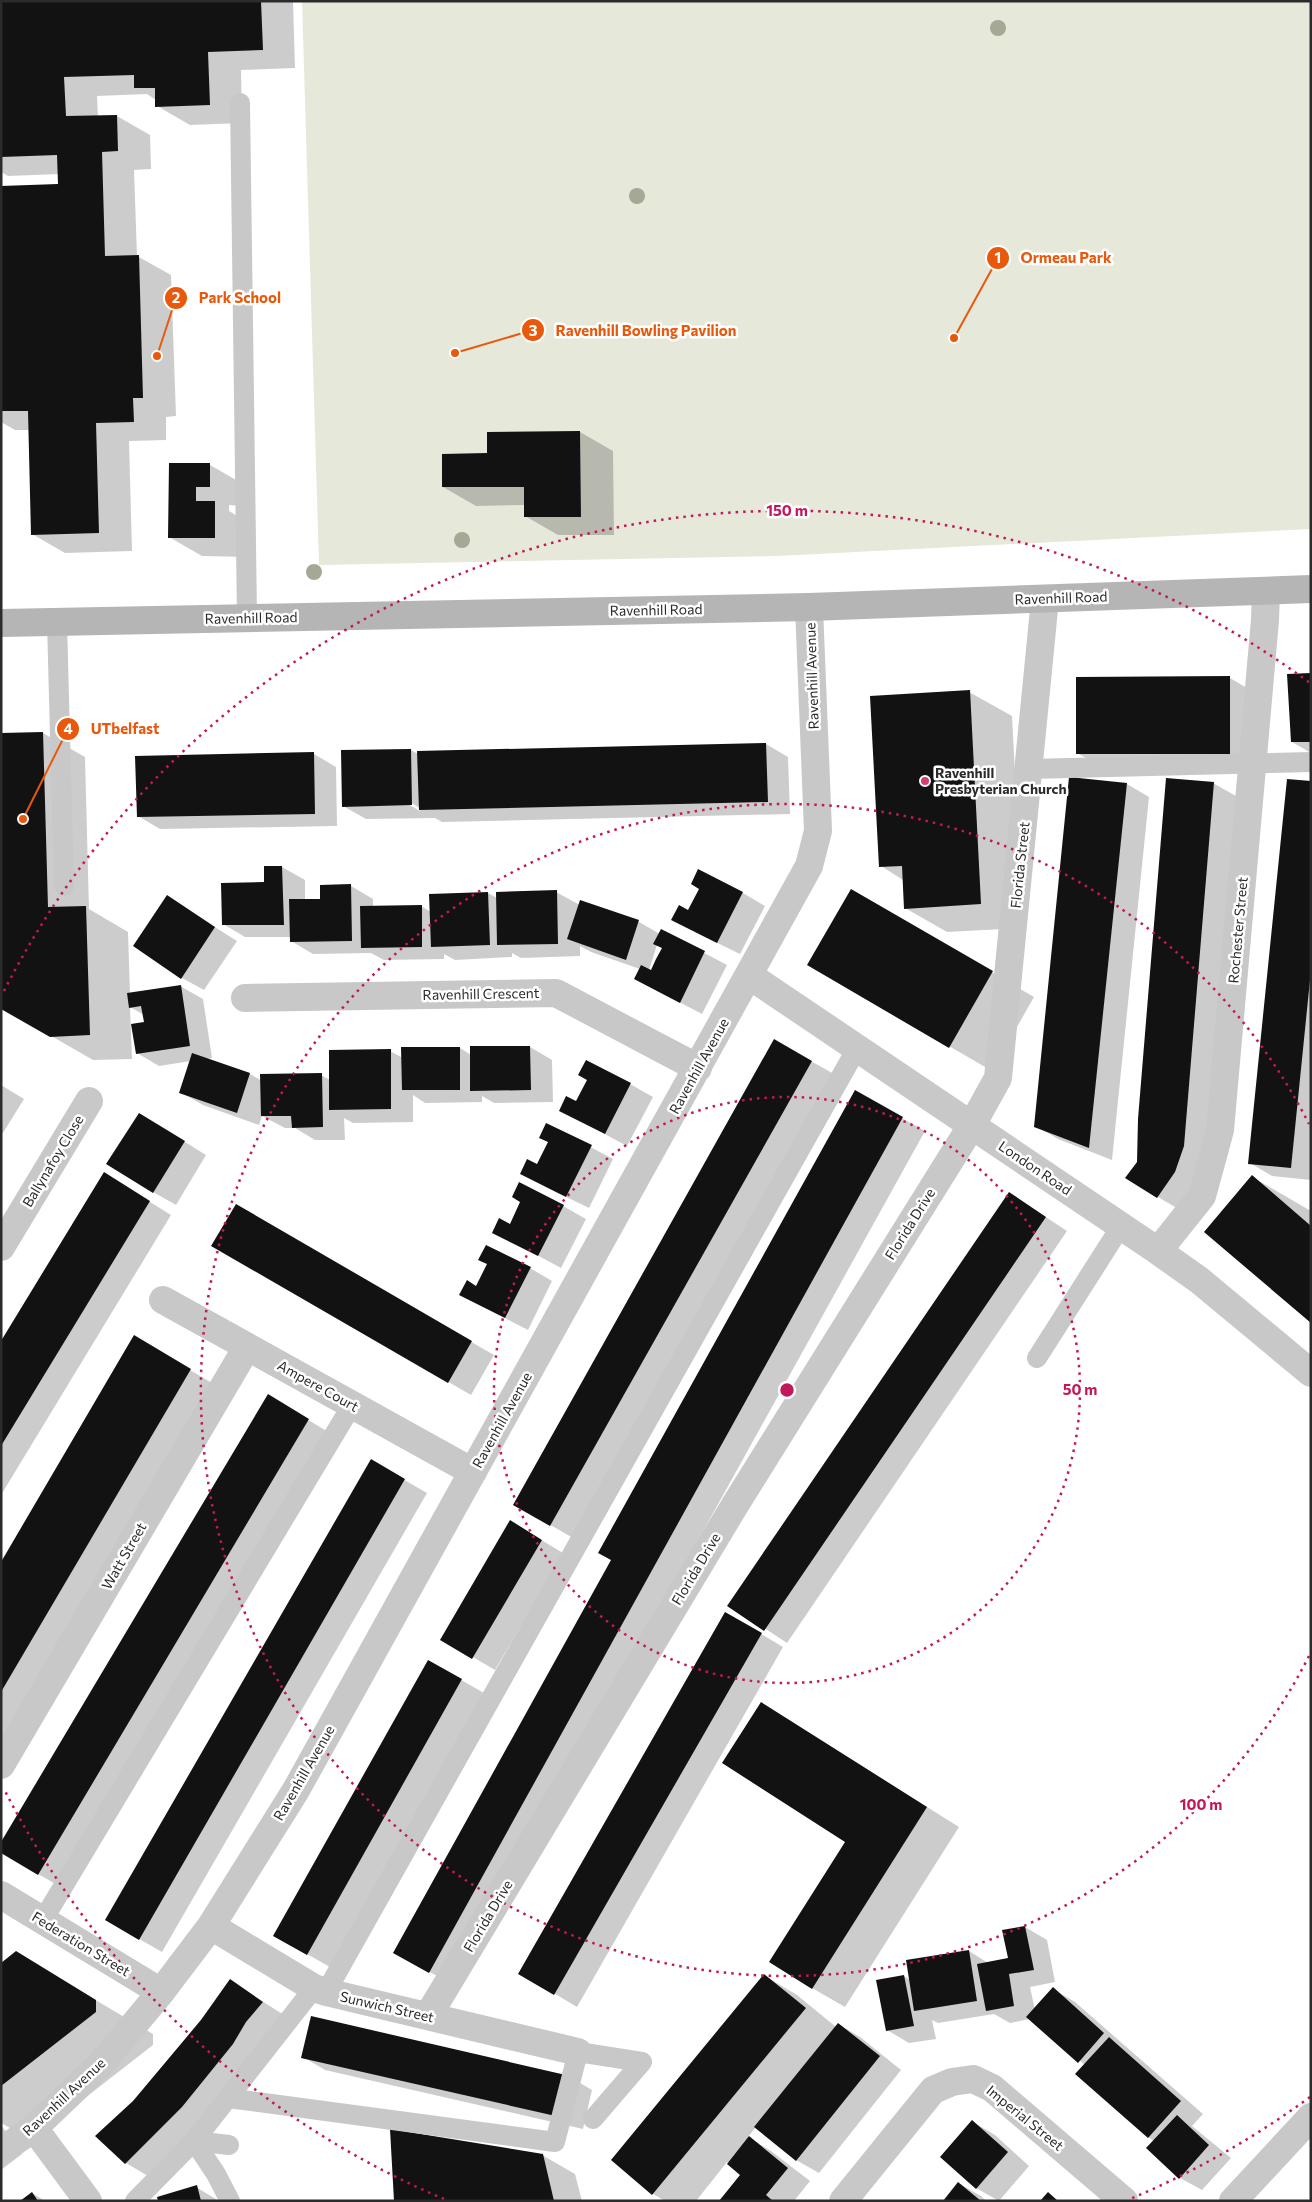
<svg xmlns="http://www.w3.org/2000/svg" width="1312" height="2202" font-family="Commissioner,sans-serif">
<style>
.green{fill:#e6e8da}
.shadow{fill:#0003;fill-rule:evenodd}
.building{fill:#121212}
.lines{fill:none;stroke-linecap:round;stroke-linejoin:round}
.lane{stroke:#c8c8c8;stroke-width:20}
.street{stroke:#c8c8c8;stroke-width:28}
.secondary{stroke:#b5b5b5;stroke-width:28}
.tree{fill:#a4a895}
.ring{fill:none;stroke:#c2185b;stroke-width:2.5;stroke-dasharray:2.5 5}
.poi-dot{fill:#d04077;stroke:#fff;stroke-width:2}
.labels{text-anchor:middle;stroke-width:5;stroke-linejoin:round;paint-order:stroke}
.street-label{font-size:14px;fill:#2b2b2b;stroke:#fff}
.poi-label{font-size:14px;font-weight:bold;fill:#2b2b2b;stroke:#fff;text-anchor:start}
.centre{fill:#c2185b;stroke:#fff;stroke-width:2.5}
.ring-label{font-size:15px;text-anchor:middle;font-weight:bold;fill:#c2185b;stroke:#fff;stroke-width:5;stroke-linejoin:round;paint-order:stroke}
.leader{fill:none;stroke:#e8590c;stroke-width:2}
.callout-dot{fill:#e8590c;stroke:#fff;stroke-width:2}
.mark-label{font-size:15px;text-anchor:middle;font-weight:bold;fill:#fff}
.callout-label{font-size:15px;text-anchor:middle;font-weight:bold;fill:#e8590c;stroke:#fff;stroke-width:5;stroke-linejoin:round;paint-order:stroke}
</style>
<rect width="100%" height="100%" fill="#fff"/>
<path class="green" d="M302 1H1311V529L777 556 319 565Z"/>
<path class="shadow" d="M1 1H293L295 68 241 70 242 123 190 125 157 106 156 100 147 94 97 96 98 117 117 116 150 135 151 169 134 170 137 256 171 275 176 416 166 417V440L129 441 132 551 65 553 32 534 29 430H15L1 422V187L60 185 59 174 8 176 1 172Z
M580 432 613 451 614 535H558L525 516V505L476 506 443 487 489 454Z
M170 464 210 465 243 484V506L229 505V511L247 522V557L202 556 169 537Z
M1311 674V753L1292 742Z
M1230 678 1252 691V766H1100L1077 753Z
M969 692 1012 716 1023 928 947 932 905 908 903 880 881 866Z
M43 733 85 757 89 909 128 932 130 994 180 986 203 999 212 1058 207 1059 250 1074 262 1081 321 1075 330 1080 390 1051 403 1058 460 1048 471 1055V1047H530L552 1060 553 1102 494 1103 482 1096V1102L425 1103 413 1095V1122L353 1123 344 1118 345 1140H315L295 1128H285L262 1116 259 1125 203 1105 180 1092 191 1061 159 1066 137 1053 145 1023 144 1015 130 1007 132 1059 93 1060 1 1007Z
M766 744 788 757 790 814 442 822 435 818 366 819 343 806 411 750 418 754V752ZM408 801 420 808V811L406 803Z
M314 754 336 767 337 826 160 829 138 816Z
M1311 782V1180L1272 1176 1250 1163Z
M1213 783 1236 796 1206 1159 1180 1210 1158 1197 1138 1162Z
M1127 784 1149 797 1112 1160 1058 1139 1036 1126Z
M265 867H282L305 880V900H321L351 886 373 899V907L421 906 431 912 488 893 497 898 556 892 580 905 581 902 639 922 660 934 661 930 727 965 702 1014 635 979 640 969 591 952 580 946V956L521 958 512 953V957L455 960 444 954V959L384 960 371 953 313 954 291 941V937H245L223 924 266 884ZM657 945 663 948 651 971 649 970Z
M701 888 743 893 765 906 740 954 695 932 689 912Z
M852 890 1034 997 992 1071 809 965Z
M167 897 237 941 204 990 182 978Z
M775 1041 834 1074 573 1538 514 1504Z
M630 1084 653 1097 627 1146 560 1110Z
M1 1085 24 1099 1 1136Z
M855 1092 925 1131 452 1984 415 1964 613 1559Z
M547 1124 613 1159 589 1208 544 1186 538 1166 549 1142Z
M161 1127 206 1155 176 1205 153 1192Z
M1252 1177 1311 1211V1321Z
M126 1187 171 1215 1 1495V1344Z
M1009 1193 1067 1231 787 1643 729 1605Z
M236 1206 494 1355 471 1395 213 1246Z
M563 1206 586 1219 561 1268 494 1232Z
M530 1268 552 1281 528 1330 460 1295Z
M134 1337 212 1383 1 1744V1564Z
M290 1409 330 1433 61 1887 38 1874Z
M371 1461 427 1493 162 1952 106 1920Z
M533 1535 563 1553 495 1670 442 1639Z
M726 1613 783 1647 577 2007 520 1973Z
M428 1661 484 1693 330 1967 275 1936Z
M761 1703 959 1827 845 2007 812 1988 847 1841Z
M1025 1927 1047 1940 1055 1982 1030 1987 1035 2010 1053 1989 1075 2002 1203 2114 1192 2126 1231 2158 1202 2190 1180 2178 1154 2141 1148 2137 1085 2065 1030 2019 1010 2023 994 2014 938 2023 932 2020 936 2039 909 2043 887 2030 904 1976 910 1980 969 1951 988 1963 1009 1958Z
M16 1953 153 2034V2045L31 2140 1 2123V1965Z
M765 1976 797 1995 836 2027 838 2024 860 2037 901 2070 819 2173 796 2160 756 2127 748 2137 771 2151 810 2181 794 2201H721L741 2174 727 2162 696 2201H665L653 2194 613 2160Z
M230 1981 284 2015 205 2119 148 2176 126 2163 97 2136 134 2102 216 2001Z
M303 2057 570 2077 592 2090 583 2129 325 2070Z
M973 2122 995 2135 1029 2166 999 2201 976 2188Z
M1 2125 22 2154 1 2170Z
M542 2155 575 2174 582 2201H395Z
M958 2183 981 2196 986 2201H944Z
M196 2187 219 2201H159Z
M32 2193 45 2201H22Z"/>
<path class="building" d="M1 1H261L263 50 208 52 210 105 155 107V88H134V75L64 77 66 116 117 115 118 151 102 152 105 256 139 255 143 398H133L134 422 96 423 99 533 31 535 28 411H1V186L58 184 57 155 1 157Z
M580 431 581 517H524V487H442V454L487 453V432Z
M169 463H210V487H196V501H215V538H168Z
M1311 673V742H1291L1287 674Z
M1230 676V754H1076V677Z
M970 690 981 904 904 909 902 866 879 867 870 696Z
M43 732 48 907 86 906 90 1035 50 1037 1 1009V733Z
M766 743 768 802 419 810 417 751Z
M411 749 412 805 342 807 341 750Z
M314 752 315 814 137 817 135 756Z
M1069 777 1127 783 1089 1148 1034 1127Z
M1166 778 1214 782 1184 1146 1175 1172 1157 1198 1125 1178 1137 1162 1138 1119Z
M1287 779 1311 781V970L1291 1168 1248 1164Z
M264 866H282L284 925H222L221 883 264 882Z
M698 869 743 892 717 943 671 920 679 905 688 910 699 889 691 884Z
M351 884 352 941 290 942 289 899H320V885Z
M851 889 993 971 949 1048 807 965Z
M557 890 558 944 497 945 496 892Z
M488 892 490 945 431 947 429 894Z
M167 895 215 927 181 979 133 946Z
M580 900 639 920 626 960 567 939Z
M422 905V947L361 948 360 906Z
M661 929 705 951 680 1003 634 979 641 965 651 970 656 959 662 948 653 944Z
M181 985 190 1046 136 1054 131 1024 144 1022 141 1006 129 1008 127 993Z
M774 1039 812 1061 550 1526 513 1505Z
M470 1046H530L531 1090 470 1091Z
M401 1047H460V1090H402Z
M391 1049V1109L329 1110V1050Z
M192 1053 250 1073 237 1113 179 1093Z
M586 1060 631 1083 605 1134 559 1111 566 1096 576 1101 587 1080 578 1075Z
M322 1073 323 1127 292 1128 291 1116H261L260 1074Z
M855 1090 903 1117 429 1973 393 1953 611 1560 598 1553Z
M139 1113 185 1141 153 1193 106 1164Z
M546 1123 592 1145 566 1197 520 1174 527 1159 537 1164 548 1142 539 1138Z
M104 1172 150 1201 1 1446V1341Z
M1252 1175 1311 1226V1323L1204 1232Z
M519 1182 564 1205 538 1256 492 1233 499 1218 510 1224 520 1202 512 1197Z
M1009 1192 1046 1217 764 1631 727 1606Z
M236 1204 472 1341 448 1383 211 1246Z
M486 1245 531 1267 505 1318 459 1295 467 1280 476 1286 487 1264 478 1260Z
M134 1335 191 1369 1 1692V1562Z
M268 1394 309 1419 38 1875 1 1853V1842Z
M371 1459 405 1479 139 1940 105 1920Z
M510 1520 542 1540 472 1659 440 1640Z
M725 1612 762 1633 554 1995 518 1974Z
M428 1660 462 1679 307 1955 273 1936Z
M761 1702 927 1807 812 1989 769 1962 845 1842 722 1763Z
M1025 1926 1034 1970 1009 1974 1014 2006 986 2011 977 1964 1008 1958 1002 1930Z
M969 1950 977 2001 914 2011 906 1960Z
M16 1951 96 2000V2012L1 2086V1963Z
M764 1974 806 2008 652 2195 611 2160Z
M904 1975 914 2026 886 2031 876 1980Z
M230 1979 263 2002 246 2022 233 2044 182 2107 125 2164 95 2136 133 2101 201 2020Z
M1053 1987 1104 2033 1078 2063 1026 2017Z
M311 2016 570 2076 560 2117 301 2058Z
M838 2023 880 2056 796 2161 754 2127Z
M1109 2037 1181 2101 1148 2138 1075 2074Z
M1177 2115 1209 2145 1179 2179 1146 2148Z
M972 2120 1008 2152 976 2189 940 2157Z
M390 2129 543 2154 554 2201H394Z
M749 2136 788 2168 766 2195 773 2201H719L740 2175 727 2164Z
M958 2182 981 2201H943Z
M197 2185 201 2201H158L157 2197Z
M32 2192 38 2201H20Z
M1048 2192 1058 2201H1040Z"/>
<g class="lines">
<path class="lane" d="M240 103 247 618
M57 622 64 886
M1029 769 1311 762
M1037 1358 1121 1226
M43 1920 352 1405
M326 1992 857 1048
M228 2098 555 2142 578 2052 642 2062
M593 2119 642 2062
M194 2141 216 2174 230 2201
M194 2141 229 2145
M135 2201 194 2141 314 1988"/>
<path class="street" d="M750 976 1158 1251 1199 1280 1311 1373
M245 998 556 993 698 1068
M1 1247 89 1101
M1158 1251 1202 1196 1220 1130 1265 620 1266 591
M163 1300 473 1472
M1 1765 247 1347
M1 1895 161 1992
M211 1926 314 1988 326 1992 578 2052
M428 2016 735 1505 972 1125 998 1078 1045 599
M34 2128 88 2201
M1 2151 34 2128 102 2063 161 1992 211 1926 296 1790 809 866 818 831 809 607
M843 2201 933 2090 952 2082 973 2079 992 2088 1124 2201
M1233 2201 1311 2117"/>
<path class="secondary" d="M1 623 809 607 1311 589"/>
</g>
<g class="tree">
<circle cx="998" cy="28" r="8"/>
<circle cx="637" cy="196" r="8"/>
<circle cx="462" cy="540" r="8"/>
<circle cx="314" cy="572" r="8"/>
</g>
<g class="ring">
<circle cx="787" cy="1390" r="293"/>
<path d="M1309 1656A586 586 0 1 1 1309 1124"/>
<path d="M1310 2097A879 879 0 0 1 1130 2199M444 2199A879 879 0 0 1 4 1789M4 991A879 879 0 0 1 1310 683"/>
</g>
<circle class="poi-dot" cx="925" cy="781" r="5"/>
<g class="labels">
<g class="street-label">
<text transform="translate(1061 598) rotate(-2)" y="5">Ravenhill Road</text>
<text transform="translate(656 610) rotate(-1)" y="5">Ravenhill Road</text>
<text transform="translate(251 618) rotate(-1)" y="5">Ravenhill Road</text>
<text transform="translate(812 676) rotate(-92)" y="5">Ravenhill Avenue</text>
<text transform="translate(1020 865) rotate(-84)" y="5">Florida Street</text>
<text transform="translate(1238 930) rotate(-85)" y="5">Rochester Street</text>
<text transform="translate(481 994) rotate(-1)" y="5">Ravenhill Crescent</text>
<text transform="translate(699 1066) rotate(-61)" y="5">Ravenhill Avenue</text>
<text transform="translate(53 1161) rotate(-59)" y="5">Ballynafoy Close</text>
<text transform="translate(1035 1168) rotate(34)" y="5">London Road</text>
<text transform="translate(910 1224) rotate(-58)" y="5">Florida Drive</text>
<text transform="translate(318 1386) rotate(29)" y="5">Ampere Court</text>
<text transform="translate(502 1420) rotate(-61)" y="5">Ravenhill Avenue</text>
<text transform="translate(124 1556) rotate(-60)" y="5">Watt Street</text>
<text transform="translate(696 1569) rotate(-59)" y="5">Florida Drive</text>
<text transform="translate(304 1773) rotate(-60)" y="5">Ravenhill Avenue</text>
<text transform="translate(488 1916) rotate(-59)" y="5">Florida Drive</text>
<text transform="translate(81 1944) rotate(31)" y="5">Federation Street</text>
<text transform="translate(387 2007) rotate(13)" y="5">Sunwich Street</text>
<text transform="translate(64 2097) rotate(-43)" y="5">Ravenhill Avenue</text>
<text transform="translate(1025 2118) rotate(39)" y="5">Imperial Street</text>
</g>
<g class="poi-label">
<text x="935" y="778">Ravenhill<tspan x="935" dy="16">Presbyterian Church</tspan></text>
</g>
</g>
<circle cx="787" cy="1390" r="8" class="centre"/>
<g class="ring-label">
<text x="787" y="516">150 m</text>
<text x="1080" y="1395">50 m</text>
<text x="1201" y="1810">100 m</text>
</g>
<path class="leader" d="M954 338L998 258M157 356L176 298M455 353L533 330M23 819L68 729"/>
<g class="callout-dot">
<circle cx="954" cy="338" r="5"/>
<circle cx="157" cy="356" r="5"/>
<circle cx="455" cy="353" r="5"/>
<circle cx="23" cy="819" r="5"/>
<circle cx="998" cy="258" r="12"/>
<circle cx="176" cy="298" r="12"/>
<circle cx="533" cy="330" r="12"/>
<circle cx="68" cy="729" r="12"/>
</g>
<g class="mark-label">
<text x="998" y="263">1</text>
<text x="176" y="303">2</text>
<text x="533" y="336">3</text>
<text x="68" y="734">4</text>
</g>
<g class="callout-label">
<text x="1066" y="263">Ormeau Park</text>
<text x="240" y="303">Park School</text>
<text x="646" y="336">Ravenhill Bowling Pavilion</text>
<text x="125" y="734">UTbelfast</text>
</g>
<rect width="1312" height="2202" fill="none" stroke="#2b2b2b" stroke-width="5"/>
</svg>
